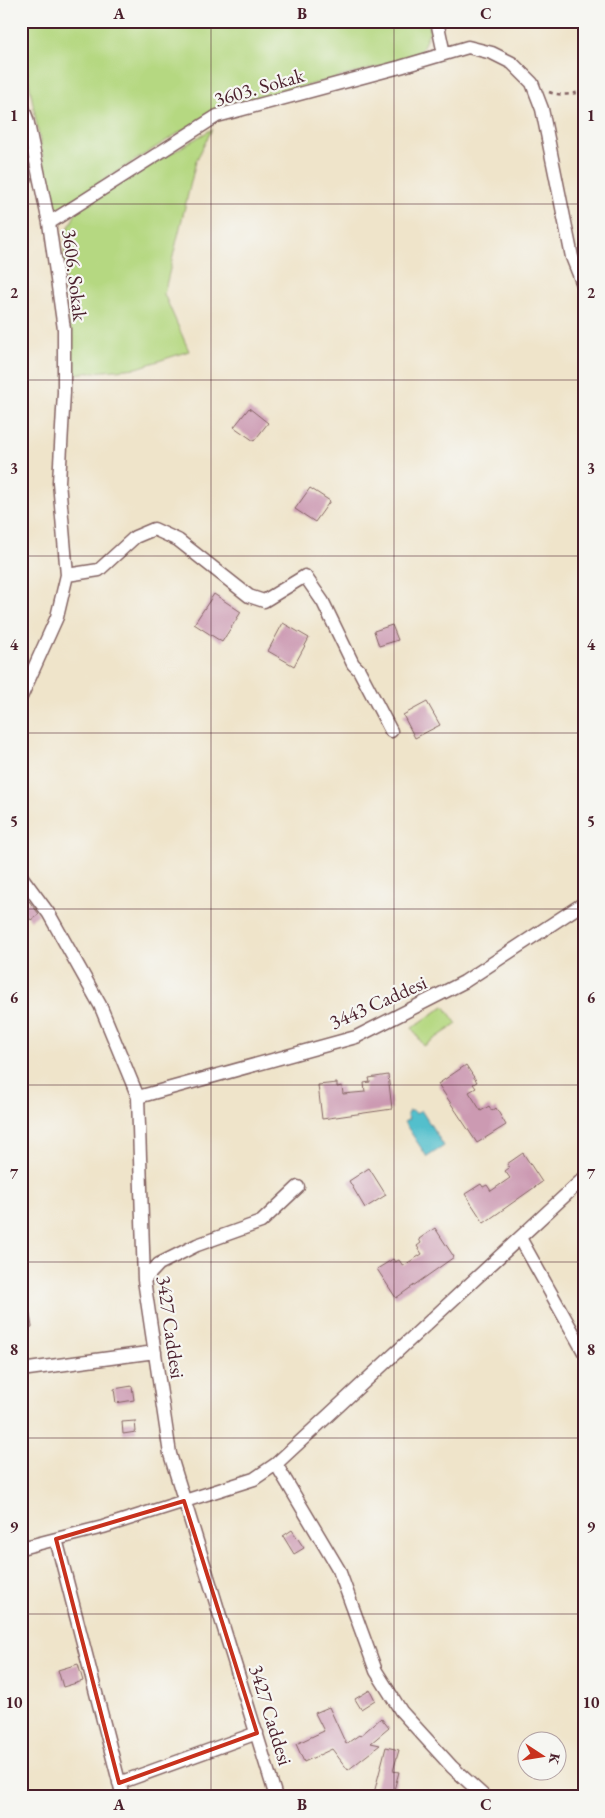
<svg xmlns="http://www.w3.org/2000/svg" width="605" height="1818" font-family="'EB Garamond',serif">
<style>
.green{fill:#b5d881;stroke:#807c56}
.water{fill:#52bfcc;stroke:#4e6f7c}
.building{fill:#cc9ab2}
.lines{fill:none;stroke-linecap:round;stroke-linejoin:round}
.minor-casing{stroke:#846463;stroke-width:15}
.path{stroke:#846463;stroke-width:2.5;stroke-dasharray:4 4;stroke-linecap:butt}
.minor{stroke:#fff;stroke-width:12}
.marked{fill:none;stroke:#c8321e;stroke-width:4;stroke-linejoin:round}
.grid{fill:none;stroke:#4a1f2b;stroke-width:1;stroke-opacity:0.55}
.labels{text-anchor:middle;stroke-width:4.5;stroke-linejoin:round;paint-order:stroke}
.street-label{font-size:20px;fill:#4a1f2b;stroke:#f6f6f2}
.neatline{fill:none;stroke:#4a1f2b;stroke-width:2}
.grid-label{font-size:16px;text-anchor:middle;font-weight:bold;fill:#4a1f2b}
</style>
<rect width="100%" height="100%" fill="#f6f6f2"/>
<filter id="ink" filterUnits="userSpaceOnUse"><feTurbulence type="fractalNoise" baseFrequency=".02" numOctaves="2"/><feDisplacementMap in="SourceGraphic" scale="10" xChannelSelector="R" yChannelSelector="G"/><feConvolveMatrix kernelMatrix="1 2 1 2 8 2 1 2 1" color-interpolation-filters="sRGB"/></filter>
<filter id="wash" filterUnits="userSpaceOnUse"><feTurbulence type="fractalNoise" baseFrequency=".0096" numOctaves="4" result="noise"/><feDisplacementMap in="SourceGraphic" scale="20" xChannelSelector="R" yChannelSelector="G"/><feGaussianBlur stdDeviation="1.12" result="paint"/><feColorMatrix in="noise" values="0 0 0 0 0 0 0 0 0 0 0 0 0 0 0 0 0 1.4 0 .05"/><feComposite in="paint" operator="in"/></filter>
<g filter="url(#wash)">
<rect width="100%" height="100%" fill="#efe4ca"/>
<path class="green" d="M21 21H428L430 30 419 56 215 110 53 212 21 39Z
M212 129 196 161 164 294 189 351 137 368 72 374 69 308 63 260 68 229 78 209Z
M444 1006 457 1024 424 1046 412 1028Z"/>
<path class="water" d="M421 1110 444 1146 427 1157 404 1122 409 1119 407 1114 409 1111H414L416 1114Z"/>
<g id="blocks">
<path class="building" d="M249 408 268 423 254 441 234 427Z
M310 488 330 501 315 522 295 509Z
M214 594 241 612 222 642 194 624Z
M283 623 309 638 294 666 268 651Z
M392 625 398 640 379 646 374 631Z
M427 702 440 725 415 738 403 715Z
M29 901 39 914 31 920 21 907Z
M466 1065 477 1082 473 1084 476 1088 469 1092 481 1111 489 1106 492 1111 496 1108 506 1125 477 1143 438 1084Z
M388 1075 392 1109 322 1119 318 1085 337 1083V1087L342 1086 343 1094 365 1092 364 1083 370 1082 369 1078Z
M523 1153 542 1182 484 1223 465 1194 481 1184 483 1187 487 1185 491 1191 510 1178 505 1171 509 1168 507 1164Z
M369 1168 386 1195 365 1208 349 1181Z
M435 1228 454 1257 396 1298 377 1269 393 1259 395 1262 399 1260 403 1266 422 1254 417 1246 421 1243 419 1239Z
M21 1297H27L32 1327 21 1329Z
M132 1386 134 1400 116 1403 114 1389Z
M135 1421 136 1432 123 1434 122 1422Z
M292 1530 304 1548 294 1554 283 1536Z
M78 1664 83 1681 63 1687 58 1670Z
M370 1690 375 1700 361 1709 355 1699Z
M329 1707 346 1744 359 1735 360 1736 381 1718 389 1728 371 1743 380 1745 348 1770 332 1749 304 1762 296 1744 324 1731 315 1713Z
M386 1747 399 1750 393 1771 399 1772 392 1797H373Z"/>
</g>
</g>
<g filter="url(#ink)">
<use href="#blocks" fill-opacity="0" stroke="#846463" stroke-width="1"/>
<g class="lines">
<defs>
<path id="minor" d="M437 21 444 54
M21 103 27 119 49 223 64 329V392L59 482 67 575 57 617 21 697
M49 223 217 116 400 67 468 47 492 53 512 63 532 83 542 109 572 257 584 287
M67 575 99 570 135 537 154 529 178 540 249 596 264 601 305 576 323 602 353 664 359 670 391 731
M21 876 49 914 100 1005 138 1097 144 1280 170 1454 276 1797
M138 1097 356 1037 464 982 584 903
M520 1238 584 1352
M144 1280 159 1264 197 1245 261 1222 298 1187
M21 1370 155 1352
M276 1464 339 1570 376 1671 401 1711 452 1767 485 1797
M56 1539 123 1797
M21 1548 103 1527 254 1479 276 1464 584 1178
M119 1783 257 1733"/>
</defs>
<use href="#minor" class="minor-casing"/>
<path class="path" d="M549 92C559 96 574 95 584 90"/>
<use href="#minor" class="minor"/>
</g>
</g>
<path class="marked" d="M184 1501 257 1733 119 1783 56 1539Z"/>
<path class="grid" d="M211 21V1797M394 21V1797M21 204H584M21 380H584M21 556H584M21 733H584M21 909H584M21 1085H584M21 1262H584M21 1438H584M21 1614H584"/>
<g class="labels">
<g class="street-label">
<text transform="translate(259 87) rotate(-16)" y="7">3603. Sokak</text>
<text transform="translate(75 275) rotate(83)" y="7">3606. Sokak</text>
<text transform="translate(378 1002) rotate(-24)" y="7">3443 Caddesi</text>
<text transform="translate(171 1327) rotate(82)" y="7">3427 Caddesi</text>
<text transform="translate(271 1715) rotate(73)" y="7">3427 Caddesi</text>
</g>
</g>
<rect width="605" height="1818" fill="none" stroke="#f6f6f2" stroke-width="55"/>
<g transform="translate(542 1756) rotate(102)"><circle r="24" fill="#f6f6f2" stroke="#b1a0a2"/>
<path d="M0-4L9 19L0 12L-9 19Z" fill="#c8321e"/>
<text y="-8" font-size="14" font-weight="bold" text-anchor="middle" fill="#4a1f2b">K</text>
</g>
<rect x="28" y="28" width="550" height="1762" class="neatline"/>
<g class="grid-label">
<text x="119" y="19">A</text>
<text x="302" y="19">B</text>
<text x="486" y="19">C</text>
<text x="14" y="121">1</text>
<text x="591" y="121">1</text>
<text x="14" y="298">2</text>
<text x="591" y="298">2</text>
<text x="14" y="474">3</text>
<text x="591" y="474">3</text>
<text x="14" y="650">4</text>
<text x="591" y="650">4</text>
<text x="14" y="827">5</text>
<text x="591" y="827">5</text>
<text x="14" y="1003">6</text>
<text x="591" y="1003">6</text>
<text x="14" y="1179">7</text>
<text x="591" y="1179">7</text>
<text x="14" y="1355">8</text>
<text x="591" y="1355">8</text>
<text x="14" y="1532">9</text>
<text x="591" y="1532">9</text>
<text x="14" y="1708">10</text>
<text x="591" y="1708">10</text>
<text x="119" y="1810">A</text>
<text x="302" y="1810">B</text>
<text x="486" y="1810">C</text>
</g>
</svg>
